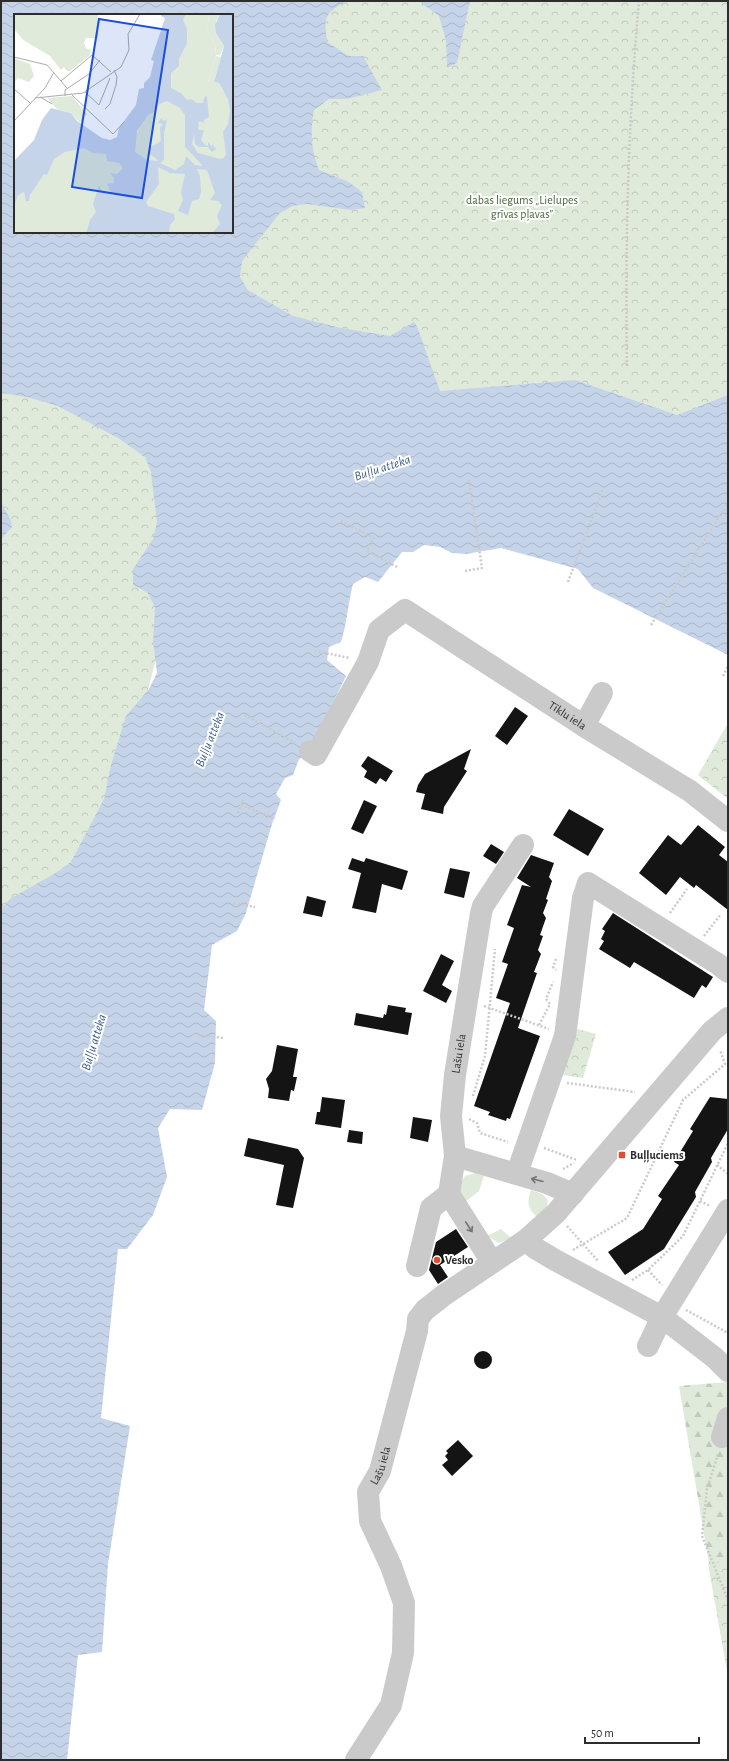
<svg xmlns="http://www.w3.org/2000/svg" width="729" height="1761" font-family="'Alegreya Sans',sans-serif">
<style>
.green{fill:#dfeada}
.forest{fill:url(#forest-firs)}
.park{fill:url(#park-crowns);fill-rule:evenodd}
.water{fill:url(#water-waves);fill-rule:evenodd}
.building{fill:#141414}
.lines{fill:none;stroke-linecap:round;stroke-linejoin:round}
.path{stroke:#cacaca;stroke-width:2.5;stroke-dasharray:2 2;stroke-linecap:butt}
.minor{stroke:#cacaca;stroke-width:22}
.oneway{stroke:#747474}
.poi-dot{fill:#e04b32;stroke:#fff;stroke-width:1.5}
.labels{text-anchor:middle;stroke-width:4;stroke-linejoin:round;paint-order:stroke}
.park-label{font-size:12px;fill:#46673b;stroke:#fff}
.street-label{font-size:12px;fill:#2d2d2d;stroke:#fff}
.poi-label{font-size:12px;font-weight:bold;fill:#2d2d2d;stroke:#fff;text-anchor:start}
.water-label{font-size:13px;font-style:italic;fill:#3d5c8c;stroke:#fff}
.inset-road{fill:none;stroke:#ababab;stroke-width:1}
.view{fill:#1d4ed8;fill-opacity:0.15;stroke:#1d4ed8;stroke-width:2}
.inset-edge{fill:none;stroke:#2d2d2d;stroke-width:2}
</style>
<defs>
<pattern id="forest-firs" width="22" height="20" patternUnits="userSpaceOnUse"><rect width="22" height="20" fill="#dfeada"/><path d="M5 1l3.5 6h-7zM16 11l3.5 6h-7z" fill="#c0c9bb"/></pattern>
<pattern id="park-crowns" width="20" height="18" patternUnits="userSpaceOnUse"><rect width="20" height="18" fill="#dfeada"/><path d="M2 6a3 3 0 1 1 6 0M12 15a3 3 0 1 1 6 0" fill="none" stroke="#c0c9bb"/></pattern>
<pattern id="water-waves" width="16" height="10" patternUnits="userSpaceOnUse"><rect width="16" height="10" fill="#c6d4ea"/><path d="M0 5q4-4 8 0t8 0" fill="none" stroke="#aab6c9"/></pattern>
</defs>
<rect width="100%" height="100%" fill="#fff"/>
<path class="green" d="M476 1173 484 1176 479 1191 465 1202 461 1196 459 1185 465 1176Z
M531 1190 542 1194 548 1200 547 1208 537 1217C527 1208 527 1202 531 1190Z
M501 1229 511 1238 499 1243 487 1236Z"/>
<path class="forest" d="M728 1382V1676L679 1386Z"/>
<path class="park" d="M1 1H728V454L351 381 162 637 1 1242ZM15 15H232V232H15Z
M728 723V799L698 775Z
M564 1025 596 1034 583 1078 550 1073Z
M728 1559V1676L708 1564Z"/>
<path class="water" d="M1 1H347C324 14 324 17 327 42L349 56H363L382 90 347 99H329L314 110C310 131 311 149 319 170L349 182 362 192 365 208 351 210 307 204 293 206 280 213 242 261 240 277 248 290 293 316 341 328 390 336 414 322 417 326 440 391 575 380 677 415 728 395V655L593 588 578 569 501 548 466 554 452 553 440 547 424 545 413 552H402L378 582 365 577 353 584C348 603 347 624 341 642L329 647 327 660 346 676 308 755 299 759 293 775 285 778 276 794 281 800 272 824 246 913 237 931 212 945 204 1010 216 1021 215 1063 202 1110 170 1109 158 1128 167 1177 153 1215 127 1249H118L101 1418 130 1426 108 1564 102 1652 78 1655 67 1760H1V908L10 899 57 872 71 862 104 799 111 765 126 716 149 689 157 673 153 641 155 607 147 592 133 585V569L153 539 157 522 151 472 145 457 118 438 58 406 27 397 1 393ZM15 15H232V232H15Z
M419 1H470L457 63 447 68 446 40 439 16Z
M1 502 11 521 12 527 1 539Z"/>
<path class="building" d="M515 707 528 716 507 745 495 736Z
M471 749 464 769 467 771 444 807 443 814 421 809 425 794 416 792 418 785 425 774Z
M368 756 393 771 386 782 380 778 376 784 364 777 367 771 361 766Z
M364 800 377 806 363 834 351 829Z
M569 809 604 829 588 856 553 835Z
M698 825 725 847 719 855 728 862V910L696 885 694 888 680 877 666 895 639 873 668 835 681 845Z
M491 844 504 852 496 864 483 856Z
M531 855 554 863 549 877 552 881 546 899 548 900 543 913 546 918 540 935 543 936 538 950 541 954 534 972 537 973 518 1028 540 1036 510 1119 507 1118 506 1121 488 1115 490 1112 474 1106 510 1003 496 998 508 964 502 962 514 928 507 925 522 885 531 887 517 878Z
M352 858 364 862 366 858 408 871 402 890 382 884 376 913 352 908 361 873 348 869Z
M450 868 470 872 464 898 444 893Z
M307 896 326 901 322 917 303 913Z
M613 913 713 977 706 988 702 985 694 998 634 962 630 968 599 949 604 941 601 939 605 931 602 929Z
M441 954 454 961 442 985 452 991 446 1003 423 991Z
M388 1005 406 1008 405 1012 412 1013 408 1035 354 1025 356 1013 383 1018 384 1014 386 1015Z
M277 1045 298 1049 293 1077H297L294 1091 291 1090 289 1101 268 1098 269 1089 266 1079 272 1071Z
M322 1097 345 1100 341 1128 315 1124 317 1112H320Z
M710 1097 728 1099V1129L711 1158 712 1162 695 1192 696 1197 664 1249 625 1275 608 1252 643 1229 662 1199 658 1196 679 1165 674 1162 693 1131 690 1129Z
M413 1117 432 1120 428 1142 410 1138Z
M349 1130 363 1132 362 1144 347 1142Z
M248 1138 298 1149 304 1158 293 1208 276 1205 284 1165 244 1156Z
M456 1229 468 1247 440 1265 448 1277 438 1284 429 1270 436 1242Z
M474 1360a9 9 0 1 1 18 0a9 9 0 1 1-18 0Z
M458 1440 473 1456 452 1476 442 1465 448 1460 445 1456 448 1453 446 1451Z"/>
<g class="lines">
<path class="path" d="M627 366C625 244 628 123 639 1
M341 521 374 538 367 551 397 567
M465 571 482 568 469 480
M568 582 603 489
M651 625 728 503
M315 651 350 658
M723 676 728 666
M245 715 295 743
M241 805 275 818
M238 813 244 797
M234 903 255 907
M670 913 687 889
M704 936 721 914
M556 959 553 967 556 970
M484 1006 549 1029
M539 1025 550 1004 546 999 553 982
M193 1034 223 1038
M567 1083 635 1092
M473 1096 485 1056 495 949
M469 1119 477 1123 480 1133 508 1142
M544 1148 577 1160
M717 1165 728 1174
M563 1169 574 1163
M700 1201 710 1206
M567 1226 598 1261
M573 1250 627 1218 683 1100 725 1064 720 1050
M648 1270 662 1285
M632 1280 648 1270 683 1236 728 1143
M686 1310 728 1333
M718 1454 707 1489 702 1536 728 1600"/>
<g class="minor">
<path d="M584 726 602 693"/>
<path id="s1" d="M310 751 316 755 368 662 379 630 405 610 584 726 690 791 728 821"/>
<path d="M455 1156 547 1183 573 1194"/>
<path d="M517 1173 565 1036 583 898 588 883 718 964 728 972"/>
<path d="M526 1240 535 1248 555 1260 662 1317 715 1358 728 1371"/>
<path id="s2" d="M492 1262 449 1194 455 1156 451 1116 455 1075 481 913 483 906 523 845"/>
<path d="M417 1266 431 1208 449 1194"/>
<path d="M648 1346 662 1317 728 1210"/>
<path d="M722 1437 728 1418"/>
<path id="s3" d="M356 1760 391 1705 403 1653 404 1603 391 1566 370 1521 368 1492 380 1471 417 1331 418 1319 425 1310 444 1295 526 1240 556 1213 712 1031 728 1018"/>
</g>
</g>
<defs><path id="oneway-shaft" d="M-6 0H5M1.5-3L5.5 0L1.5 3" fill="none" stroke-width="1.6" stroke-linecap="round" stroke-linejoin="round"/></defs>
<g class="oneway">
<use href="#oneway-shaft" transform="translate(537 1180) rotate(-166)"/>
<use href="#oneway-shaft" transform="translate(469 1227) rotate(57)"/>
</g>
<g class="poi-dot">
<rect x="618" y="1151" width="8" height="8" rx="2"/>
<circle cx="437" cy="1260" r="4"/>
</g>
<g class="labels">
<g class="park-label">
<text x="522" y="204">dabas liegums „Lielupes<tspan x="522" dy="14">grīvas pļavas”</tspan></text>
</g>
<g class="street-label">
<text dy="4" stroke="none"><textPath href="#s1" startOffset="374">Tīklu iela</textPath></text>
<text dy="4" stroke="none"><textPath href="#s2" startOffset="222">Lašu iela</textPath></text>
<text dy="4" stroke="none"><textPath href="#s3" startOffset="316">Lašu iela</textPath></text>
</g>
<g class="poi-label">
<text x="630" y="1159">Buļļuciems</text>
<text x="445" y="1264">Vesko</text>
</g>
<g class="water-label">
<text transform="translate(382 467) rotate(-18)" y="5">Buļļu atteka</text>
<text transform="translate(209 739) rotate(-68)" y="5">Buļļu atteka</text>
<text transform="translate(93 1042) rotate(-73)" y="5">Buļļu atteka</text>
</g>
</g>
<g transform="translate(14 14)">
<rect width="219" height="219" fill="#fff"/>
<path d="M181 0H196L192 16 201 30 202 42 193 72 162 55 173 47Z" fill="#dfeada"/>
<path d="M172 0H181L177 35 173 47 158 61 164 72 176 79 185 80 193 72 202 42 207 43 200 68 205 69 214 86 216 97 214 110 209 118 212 139 209 145 184 139 178 129 180 120 181 130 185 133H194L198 138 201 135 198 130V133L194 129 193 132H191L187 126 190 116H184L185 107 189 109 190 106 195 102 193 83 191 82 188 89H183L177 85 173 86 168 80 157 74V59L165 53V45L173 30 169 5ZM196 0H206L202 7V19L210 32 206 41H202L201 30 192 16Z" fill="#dfeada"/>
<path d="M0 0H84V24H72L70 29 72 34 77 36 76 41 56 57H53L50 53 47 56 36 42 9 26 2 17 0 19ZM0 44 16 50 20 62 15 68 4 64 0 68ZM155 46 219 84V219H0V168L66 129 100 142 122 121ZM58 82 73 100 66 109 57 99 43 95 33 84Z" fill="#dfeada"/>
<path d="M148 0H172L169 6 173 15V30L165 45V52L157 59V74L168 80 173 86 177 85 183 89H189L191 82 193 83 195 103 190 106V109L185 107 184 116H190L187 126 191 131 194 132V128L198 133V130L202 135 198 138 194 133H185L181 130 180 120 178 130 184 139 206 145 210 144 212 140 209 118 214 110 216 97 214 85 205 69 200 68 210 32 202 19 201 11 206 0H219V219H198L206 210 203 202 208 191 204 187 196 186 201 179 193 156 183 155 186 162 187 178 185 185 178 187 174 201 164 197 169 186 167 178 171 160 156 159 144 153 145 170 132 188 134 192 160 200 161 205 156 211 155 219H72L76 206 82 198 79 190 85 171 88 178H97L93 170 100 169V164L96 159 103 160 109 154 105 149 93 147 92 140 79 139 70 134 51 138 40 145 33 161 30 160 16 181 15 187H12L10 178 4 181 0 193V147L20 126 28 106 37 94 57 99 63 107 88 124 96 126 103 123 105 114 122 91 125 75 130 74V69L136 63 140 47 137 46 151 4 147 2ZM153 87 166 94 171 101V133L189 152 181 151 172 142 170 150 161 156 146 149 150 146V119L153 105 150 107 147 104 144 109 149 110 146 113 147 127 135 134 136 140 145 147 133 146 121 138 123 117 134 101 142 97 145 90Z" fill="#c6d4ea" fill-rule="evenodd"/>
<path class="inset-road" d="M0 43 33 51 53 74M47 67 78 41 97 58M0 75 16 89M71 78 85 91 96 64M58 81 99 120 110 108M51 82V76L75 60 86 46M26 83 38 90M21 84 69 79 107 53 115 36 114 20 126 0M91 95 96 90 102 71 103 63 100 56M0 107 31 74 40 58"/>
<path class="view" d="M85 5 154 16 128 184 58 173Z"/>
<rect width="219" height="219" class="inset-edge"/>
</g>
<rect width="729" height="1761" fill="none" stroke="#2d2d2d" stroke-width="4"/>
<path d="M585 1737v6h114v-6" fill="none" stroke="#2d2d2d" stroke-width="2"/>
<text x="591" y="1737" font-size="12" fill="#2d2d2d" stroke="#ffffff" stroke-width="3" paint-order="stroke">50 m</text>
</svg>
